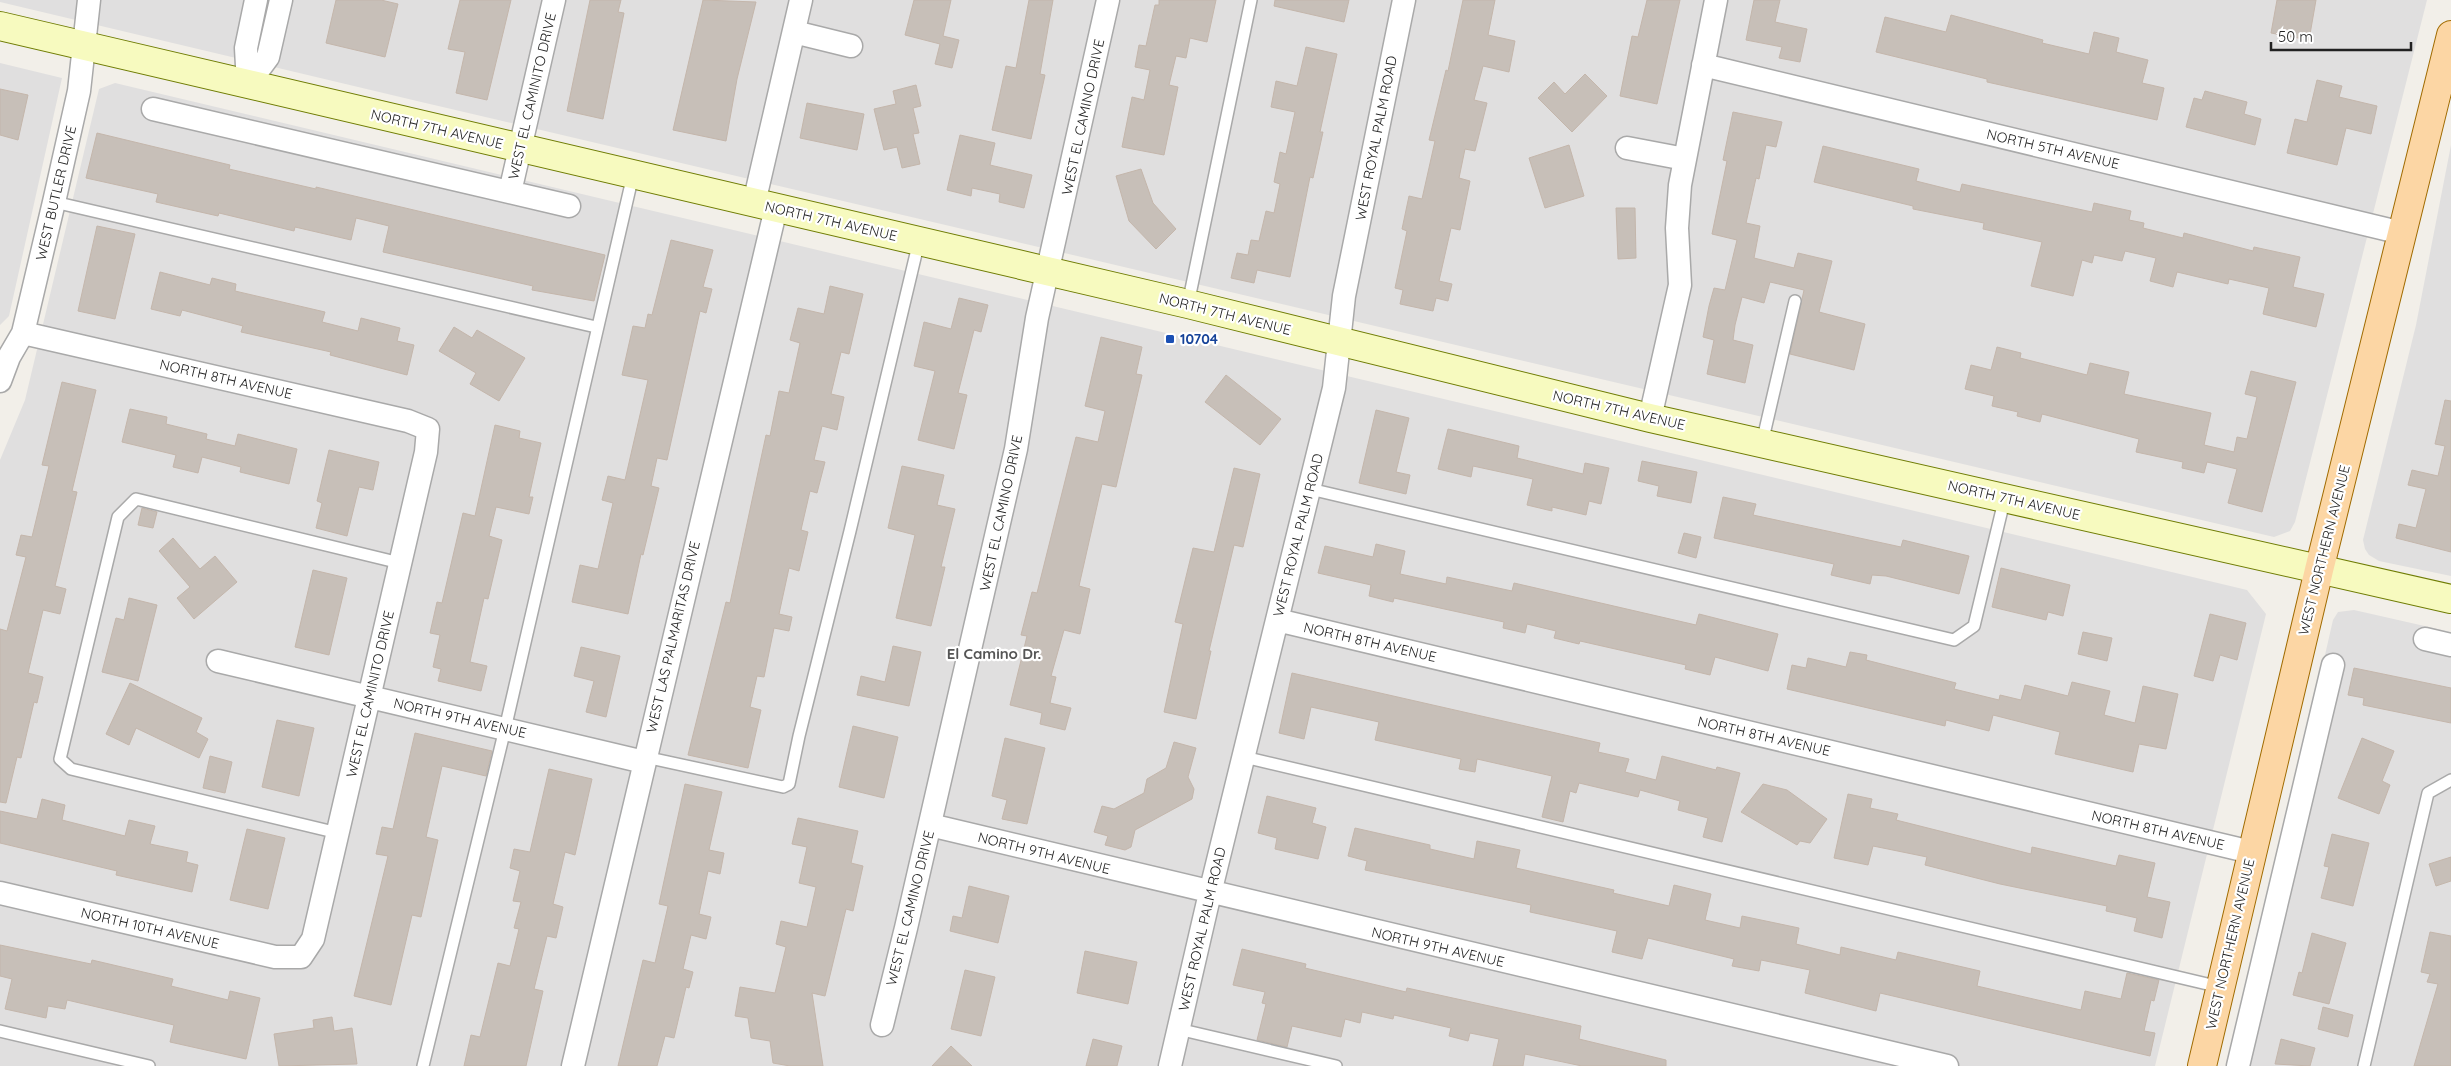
<svg xmlns="http://www.w3.org/2000/svg" width="2451" height="1066" font-family="Quicksand,sans-serif">
<style>
.residential{fill:#e0dfdf}
.building{fill:#c7bfb8;stroke:#c4b6ab}
.lines{fill:none;stroke-linecap:round;stroke-linejoin:round}
.service-casing{stroke:#a9a9a9;stroke-width:14}
.minor-casing{stroke:#a9a9a9;stroke-width:25}
.secondary-casing{stroke:#707d05;stroke-width:30}
.primary-casing{stroke:#a06b00;stroke-width:30}
.service{stroke:#fff;stroke-width:11}
.minor{stroke:#fff;stroke-width:22}
.secondary{stroke:#f7fabf;stroke-width:28}
.primary{stroke:#fcd6a4;stroke-width:28}
.transit-dot{fill:#1a4fb4;stroke:#fff;stroke-width:2}
.labels{text-anchor:middle;stroke-width:4.5;stroke-linejoin:round;paint-order:stroke}
.street-label{font-size:14px;fill:#222;stroke:#fff}
.transit-label{font-size:14px;font-weight:bold;fill:#164399;stroke:#fff;text-anchor:start}
.neighbourhood-label{font-size:15px;font-weight:bold;fill:#555;stroke:#fff}
</style>
<rect width="100%" height="100%" fill="#f2efe9"/>
<path class="residential" d="M0 0H2427L2295 522 2290 531 2274 537 417 101 0 2Z
M0 63 62 78 9 316 0 325Z
M115 83 2247 590 2266 614 2155 1066H0V460L25 400 99 89Z
M2451 145V576L2379 561 2369 555 2365 549 2363 540 2416 325Z
M2354 610 2451 632V1066H2231L2333 620 2338 612Z"/>
<path class="building" d="M336 0H381L398 4 385 57 326 43Z
M460 0H511L487 100 456 93 465 52 448 49Z
M590 0H621L618 12 624 13 603 119 567 111Z
M703 0 756 2 737 79 726 141 673 130Z
M914 0H951L943 36 959 40 952 68 935 64 940 44 905 35Z
M1029 0H1053L1040 74 1045 75 1031 139 992 130 1006 66 1016 68Z
M1159 0H1216L1207 42 1190 38 1186 58 1176 56 1169 85 1178 87 1164 155 1122 147 1132 97 1144 100 1150 70 1135 67 1139 45 1146 46 1155 5H1159Z
M1275 0H1349L1344 22 1274 6Z
M1463 0H1495L1488 35 1515 41 1509 72 1483 66 1474 100 1487 103 1475 151 1465 149 1459 178 1470 181 1460 230 1451 228 1439 281 1452 284 1448 301 1436 298 1433 311 1400 304 1403 290 1395 288 1407 231 1402 229 1409 196 1422 199 1435 141 1429 140 1446 70 1448 71Z
M1647 0H1680L1657 104 1620 96 1632 36 1638 37Z
M1754 0H1780L1775 22 1807 29 1800 62 1779 58 1782 47 1746 40Z
M2277 0H2316L2309 40 2271 33Z
M1951 15 2043 40 2042 43 2089 54 2094 32 2119 38 2116 52 2148 60 2142 83 2164 88 2157 120 1987 82V79L1876 52 1885 17 1946 32Z
M1306 47 1337 54 1320 132H1323L1313 178 1310 177 1290 277 1257 270 1254 283 1231 278 1237 253 1248 255 1251 240 1259 241 1266 211 1274 213 1280 184 1274 182 1280 152 1286 154 1295 112 1271 107 1276 81 1297 86Z
M1585 74 1607 96 1572 132 1538 98 1554 82 1565 94Z
M2317 80 2342 86 2339 97 2377 106 2371 134 2346 128 2337 165 2287 153 2295 119 2307 122Z
M916 85 921 106 913 108 919 133 913 134 920 164 902 168 897 147 884 150 874 109 896 104 893 91Z
M0 89 28 95 18 140 0 135Z
M2205 91 2247 102 2244 114 2261 119 2255 145 2186 127 2194 98 2202 100Z
M807 103 864 114 857 150 800 138Z
M1733 112 1782 122 1776 147 1766 145 1759 179 1756 178 1746 223 1760 226 1754 258 1794 268 1798 253 1832 261 1819 312 1865 324 1854 370 1790 354 1804 290 1770 282 1764 303 1742 297 1735 325 1733 340 1753 345 1745 383 1707 374 1714 340 1703 337 1709 306 1714 288 1725 290 1737 240 1712 234 1727 161 1723 160Z
M97 133 230 165 229 169 316 189V187L605 255 594 301 532 290 533 286 383 252 389 226 356 218 351 240 295 227 294 231 219 213 218 216 156 202 158 194 86 178Z
M960 135 995 143 990 165 1032 175 1024 208 999 202 1000 194 972 188 971 196 947 190Z
M1569 145 1584 196 1545 208 1529 158Z
M1823 146 1919 169 1916 181 1960 192 1962 184 2092 212 2094 203 2131 211 2129 220 2144 223 2143 228 2183 238 2184 233 2253 251 2254 247 2300 257 2293 287 2324 294 2316 327 2263 314 2269 288 2229 279 2228 284 2177 272 2173 287 2150 281 2156 258 2125 251 2122 261 2094 255 2092 263 2082 260 2073 296 2031 286 2042 242 1983 229 1984 223 1913 209V206L1814 182Z
M1141 169 1153 203 1176 229 1156 249 1129 221 1116 176Z
M1616 208H1635L1636 258 1618 259Z
M97 226 135 234 115 319 78 311Z
M671 240 713 250 703 287 712 289 706 313 700 311 667 460 657 458 651 486 659 488 643 555 641 554 628 614 572 602 580 565 598 569 613 503 602 500 608 476 625 480 648 380 622 375 633 326 645 328 648 314 652 315Z
M160 272 210 285 212 278 236 284 235 291 325 312 322 322 358 331 361 318 400 328 397 341 414 345 407 375 330 355 331 352 241 332 243 326 182 310 180 316 151 309Z
M830 286 863 294 849 354 841 352 831 394 844 397 837 430 822 426 814 460 825 462 817 493 810 491 801 530 808 532 799 571 789 568 779 614 792 617 789 631 774 628 764 677 757 676 750 707 761 710 748 768 688 755 726 602 730 603 766 435 770 436 779 391 789 393 800 343 790 340 798 308 824 314Z
M959 298 988 305 981 332 974 330 958 393 967 395 954 449 918 440 935 371 914 366 924 322 951 329Z
M454 327 472 338 477 330 525 358 499 401 470 384 476 373 439 351Z
M1101 337 1142 347 1136 374 1142 375 1116 487 1102 484 1079 586 1090 589 1080 634 1064 630 1051 676 1056 677 1050 703 1071 708 1065 730 1040 724 1042 713 1010 705 1027 636 1021 635 1032 592 1037 593 1076 437 1098 442 1105 411 1085 406Z
M1997 347 2021 353 2020 358 2087 375 2090 363 2129 372 2124 394 2211 413 2204 445 2234 452 2237 437 2247 439 2257 397 2245 394 2251 371 2296 382 2262 512 2228 503 2237 469 2207 462 2204 473 2182 468 2183 462 2136 452 2139 439 2042 414 2040 422 2017 416 2018 412 1992 406 1994 396 1965 389 1971 365 1991 370Z
M1226 375 1281 419 1260 445 1205 402Z
M62 382 96 390 72 491 77 492 55 586 66 589 60 614 43 610 28 673 43 677 37 703 34 702 21 758 17 757 6 803 0 802V629L7 631 26 557 16 555 21 535 32 537 49 466 42 465Z
M2445 400 2451 401V552L2396 538 2399 524 2416 528 2426 489 2408 485 2412 470 2438 476 2445 446 2435 444Z
M130 409 167 417 166 424 207 434 206 439 235 446 238 434 297 449 289 484 240 472 241 467 202 457 198 473 173 467 176 455 122 442Z
M1376 410 1409 418 1396 472 1410 475 1406 494 1359 483Z
M495 425 520 431 519 438 541 443 529 497H533L529 514 496 507 489 536 502 540 488 599 484 598 470 662 487 666 481 691 438 681 441 669 433 667 440 635 430 633 437 602 442 603 463 513 475 516Z
M1448 429 1519 446 1517 458 1583 474 1585 463 1609 468 1601 504 1589 501 1586 515 1552 507V511L1527 505 1533 479 1473 466 1471 477 1438 469Z
M329 450 379 462 373 490 359 487 347 536 316 528 322 503 317 501Z
M1642 461 1697 472 1691 503 1657 496 1659 486 1638 481Z
M902 466 944 475 937 505 955 509 941 567H945L931 626 896 618 915 535 888 528Z
M1234 468 1260 474 1243 547 1234 545 1209 651H1211L1196 719 1164 712 1183 624 1175 622 1193 548 1214 552Z
M1723 497 1756 504 1753 515 1901 547 1903 540 1969 556 1959 594 1886 576 1872 575 1870 584 1831 575 1834 564 1714 538Z
M142 508 157 512 153 528 138 525Z
M1684 533 1701 537 1696 558 1678 553Z
M173 538 200 569 215 556 237 582 194 619 177 598 190 587 159 551Z
M1376 544 1405 551 1400 574 1446 584 1447 577 1512 591 1514 583 1696 625 1699 614 1778 634 1768 671 1715 657 1710 675 1685 669 1686 665 1580 641 1579 644 1554 638 1556 631 1527 624 1525 633 1503 628 1504 622 1394 598 1393 602 1369 596 1371 585 1318 573 1325 546 1373 557Z
M2001 568 2070 585 2063 616 2048 612 2046 620 1992 607Z
M313 570 347 578 329 655 295 647Z
M129 598 157 605 138 681 102 672 116 618 124 620Z
M2210 614 2246 623 2237 660 2220 655 2213 681 2194 676Z
M2083 632 2112 638 2107 661 2078 654Z
M893 646 921 652 909 706 857 695 861 676 885 682Z
M581 647 620 656 606 717 586 712 594 681 574 676Z
M1850 652 1867 655 1866 660 1956 683 1954 689 1999 700 2000 695 2021 700 2025 685 2068 696 2072 682 2110 691 2104 715 2135 723 2143 686 2178 694 2166 749 2139 744 2133 772 2055 754 2060 732 1993 715 1989 731 1946 720 1945 726 1787 689 1792 665 1806 668 1808 658 1846 667Z
M2354 668 2451 688V723L2363 705 2364 698 2348 695Z
M1292 673 1600 743 1598 752 1629 759 1625 772 1656 780 1662 756 1716 770 1717 767 1740 773 1722 842 1703 837 1708 818 1678 810 1680 801 1640 790 1638 797 1579 783 1576 793 1570 791 1563 822 1542 817 1552 776 1477 759 1475 772 1459 769 1461 759 1375 740 1379 722 1311 707 1304 739 1279 733Z
M130 683 202 718 196 732 208 739 199 758 136 728 129 745 106 734Z
M277 720 314 728 299 796 262 787Z
M853 726 898 737 884 798 839 787Z
M415 733 492 751 486 776 442 766 426 837 438 840 421 917 412 915 391 1005 354 996 388 856 376 854 382 827 393 829Z
M1005 738 1045 748 1027 824 1002 819 1007 800 992 796Z
M2362 738 2394 751 2382 781 2390 785 2379 814 2338 798Z
M1174 742 1196 748 1188 777 1194 789 1192 799 1135 830 1131 847 1125 850 1105 845 1108 836 1094 832 1102 806 1114 809 1144 793 1147 779 1166 768Z
M210 756 232 762 225 793 203 788Z
M549 769 592 779 575 855 565 852 553 904 563 907 556 938 547 936 534 989 543 991 526 1066H464L471 1035 480 1037 498 963 510 966 519 929 514 928 521 902 513 901 520 871 510 868 514 849 530 852Z
M685 784 722 792 709 850 724 853 720 874 708 871 699 914 711 917 706 939 691 935 683 969 693 972 689 988 686 987 674 1038 665 1036 657 1066H618L643 960 655 963 668 906 659 904Z
M1763 784 1787 790 1827 819 1810 843 1800 841 1797 845 1741 812Z
M1848 794 1872 799 1870 808 1898 814 1896 820 2031 854 2032 847 2116 866 2119 855 2155 863 2147 897 2170 902 2162 938 2134 931 2137 918 2106 911 2107 906 2000 884 1925 865 1927 857 1873 846 1868 865 1834 858Z
M1267 796 1316 808 1312 823 1326 827 1318 859 1275 849 1277 838 1258 833Z
M42 799 65 805 62 820 125 836 129 820 155 826 150 844 188 852 186 862 198 865 192 892 116 875 117 871 0 843V811L37 819Z
M798 818 858 831 851 863 863 866 853 911 846 909 825 996 812 993 823 1066H790L773 1063 770 1041 751 1038 748 1018 735 1016 740 987 775 993 786 947 776 944 781 921 807 927 816 887 799 883 807 847 792 844Z
M1355 828 1430 845V849L1474 859 1477 841 1520 850 1516 868 1614 890 1613 893 1669 906 1674 885 1711 894 1705 920 1740 928 1742 916 1799 928 1796 944 1840 955 1841 947 1896 960 1898 952 1980 971 1977 986 2081 1010 2085 991 2121 999 2127 973 2159 980 2154 1001 2151 1000 2144 1031 2155 1033 2150 1056 1880 993 1876 1011 1805 993 1810 970 1761 960 1759 971 1732 966 1734 959 1648 938 1642 959 1612 952 1617 931 1530 912 1531 905 1365 870 1367 861 1348 856Z
M247 829 285 838 268 909 230 900Z
M2332 834 2369 843 2353 906 2321 898 2329 867 2324 866Z
M2451 857V881L2436 886 2429 864Z
M969 886 1009 896 998 943 950 931 953 916 962 918Z
M2430 932 2451 936V1066H2414L2438 984 2427 982 2430 974 2421 972Z
M2312 933 2346 943 2329 1004 2293 995 2299 972 2302 973Z
M0 945 91 964 92 960 173 979 171 986 228 1000 230 991 260 998 246 1059 170 1042 174 1025 67 1000 65 1009 48 1006 46 1018 5 1009 12 979 0 976Z
M1242 949 1306 964 1305 968 1406 992 1407 988 1581 1026 1579 1039 1666 1060V1066H1582L1525 1054 1523 1066H1493L1499 1039 1470 1033 1468 1041 1449 1036 1451 1028 1394 1015 1393 1019 1362 1012 1360 1023 1345 1019 1341 1037 1292 1026 1287 1047 1257 1040 1266 1004 1262 1003 1265 992 1233 985Z
M1085 951 1137 962 1128 1004 1077 993Z
M965 970 995 977 981 1036 951 1029Z
M2323 1007 2353 1015 2348 1037 2318 1029Z
M332 1017 334 1031 352 1028 357 1064 279 1066 274 1034 314 1028 313 1020Z
M1093 1039 1122 1046 1117 1066H1086Z
M2281 1039 2315 1048 2310 1066 2275 1064Z
M951 1046 972 1066H932Z"/>
<g class="lines">
<defs>
<path id="service" d="M54 202 596 327
M1188 304 1251 0
M1762 443 1795 301
M1310 489 1954 640 1974 626 2005 497
M645 757 783 787 789 784 799 736 850 531 919 241
M1244 757 2220 987
M338 833 71 769 60 759 118 517 136 499 400 563
M1178 1029 1336 1066
M0 1031 149 1066
M423 1066 505 729 633 175
M2364 1066 2428 793 2451 780"/>
<path id="minor" d="M794 32 851 46
M1703 65 2402 233
M248 84 268 57 281 0
M248 84 246 48 256 0
M153 109 569 206
M1627 148 1685 159
M510 192 554 0
M754 203 801 0
M0 381 9 357 23 333 54 202 79 91 89 0
M1650 418 1680 285 1677 228 1680 185 1716 0
M1277 620 2251 852
M2425 639 2451 645
M218 661 644 762
M930 825 1947 1066
M0 893 275 957H301L313 939 426 452 428 429 408 421 23 333
M882 1025 906 928 1016 449 1037 318 1108 0
M573 1066 776 208
M1170 1066 1210 893 1334 388 1344 296 1404 0
M2238 1066 2333 665"/>
<path id="secondary" d="M0 26 1188 304 1650 418 2451 599"/>
<path id="primary" d="M2202 1066 2319 570 2451 35"/>
</defs>
<use href="#service" class="service-casing"/>
<use href="#minor" class="minor-casing"/>
<use href="#secondary" class="secondary-casing"/>
<use href="#primary" class="primary-casing"/>
<use href="#service" class="service"/>
<use href="#minor" class="minor"/>
<use href="#secondary" class="secondary"/>
<use href="#primary" class="primary"/>
</g>
<rect class="transit-dot" x="1165" y="334" width="10" height="10" rx="2.5"/>
<g class="labels">
<g class="street-label">
<text transform="translate(532 96) rotate(-77)" y="5">WEST EL CAMINITO DRIVE</text>
<text transform="translate(1083 117) rotate(-78)" y="5">WEST EL CAMINO DRIVE</text>
<text transform="translate(437 129) rotate(13)" y="5">NORTH 7TH AVENUE</text>
<text transform="translate(1376 138) rotate(-79)" y="5">WEST ROYAL PALM ROAD</text>
<text transform="translate(2053 149) rotate(13)" y="5">NORTH 5TH AVENUE</text>
<text transform="translate(56 193) rotate(-77)" y="5">WEST BUTLER DRIVE</text>
<text transform="translate(831 221) rotate(13)" y="5">NORTH 7TH AVENUE</text>
<text transform="translate(1225 314) rotate(14)" y="5">NORTH 7TH AVENUE</text>
<text transform="translate(226 379) rotate(13)" y="5">NORTH 8TH AVENUE</text>
<text transform="translate(1619 410) rotate(13)" y="5">NORTH 7TH AVENUE</text>
<text transform="translate(2014 500) rotate(13)" y="5">NORTH 7TH AVENUE</text>
<text transform="translate(1001 513) rotate(-78)" y="5">WEST EL CAMINO DRIVE</text>
<text transform="translate(1298 535) rotate(-76)" y="5">WEST ROYAL PALM ROAD</text>
<text transform="translate(2324 550) rotate(-76)" y="5">WEST NORTHERN AVENUE</text>
<text transform="translate(673 637) rotate(-77)" y="5">WEST LAS PALMARITAS DRIVE</text>
<text transform="translate(1370 642) rotate(13)" y="5">NORTH 8TH AVENUE</text>
<text transform="translate(370 694) rotate(-77)" y="5">WEST EL CAMINITO DRIVE</text>
<text transform="translate(460 718) rotate(13)" y="5">NORTH 9TH AVENUE</text>
<text transform="translate(1764 736) rotate(13)" y="5">NORTH 8TH AVENUE</text>
<text transform="translate(2158 830) rotate(13)" y="5">NORTH 8TH AVENUE</text>
<text transform="translate(1044 853) rotate(14)" y="5">NORTH 9TH AVENUE</text>
<text transform="translate(910 908) rotate(-76)" y="5">WEST EL CAMINO DRIVE</text>
<text transform="translate(150 928) rotate(13)" y="5">NORTH 10TH AVENUE</text>
<text transform="translate(1202 929) rotate(-77)" y="5">WEST ROYAL PALM ROAD</text>
<text transform="translate(2230 944) rotate(-77)" y="5">WEST NORTHERN AVENUE</text>
<text transform="translate(1438 947) rotate(13)" y="5">NORTH 9TH AVENUE</text>
</g>
<g class="transit-label">
<text x="1180" y="344">10704</text>
</g>
<g class="neighbourhood-label">
<text x="994" y="659">El Camino Dr.</text>
</g>
</g>
<path d="M2271 42v8h140v-8" fill="none" stroke="#222222" stroke-width="2.5"/>
<text x="2278" y="42" font-size="15" fill="#222222" stroke="#ffffff" stroke-width="4" paint-order="stroke">50 m</text>
</svg>
